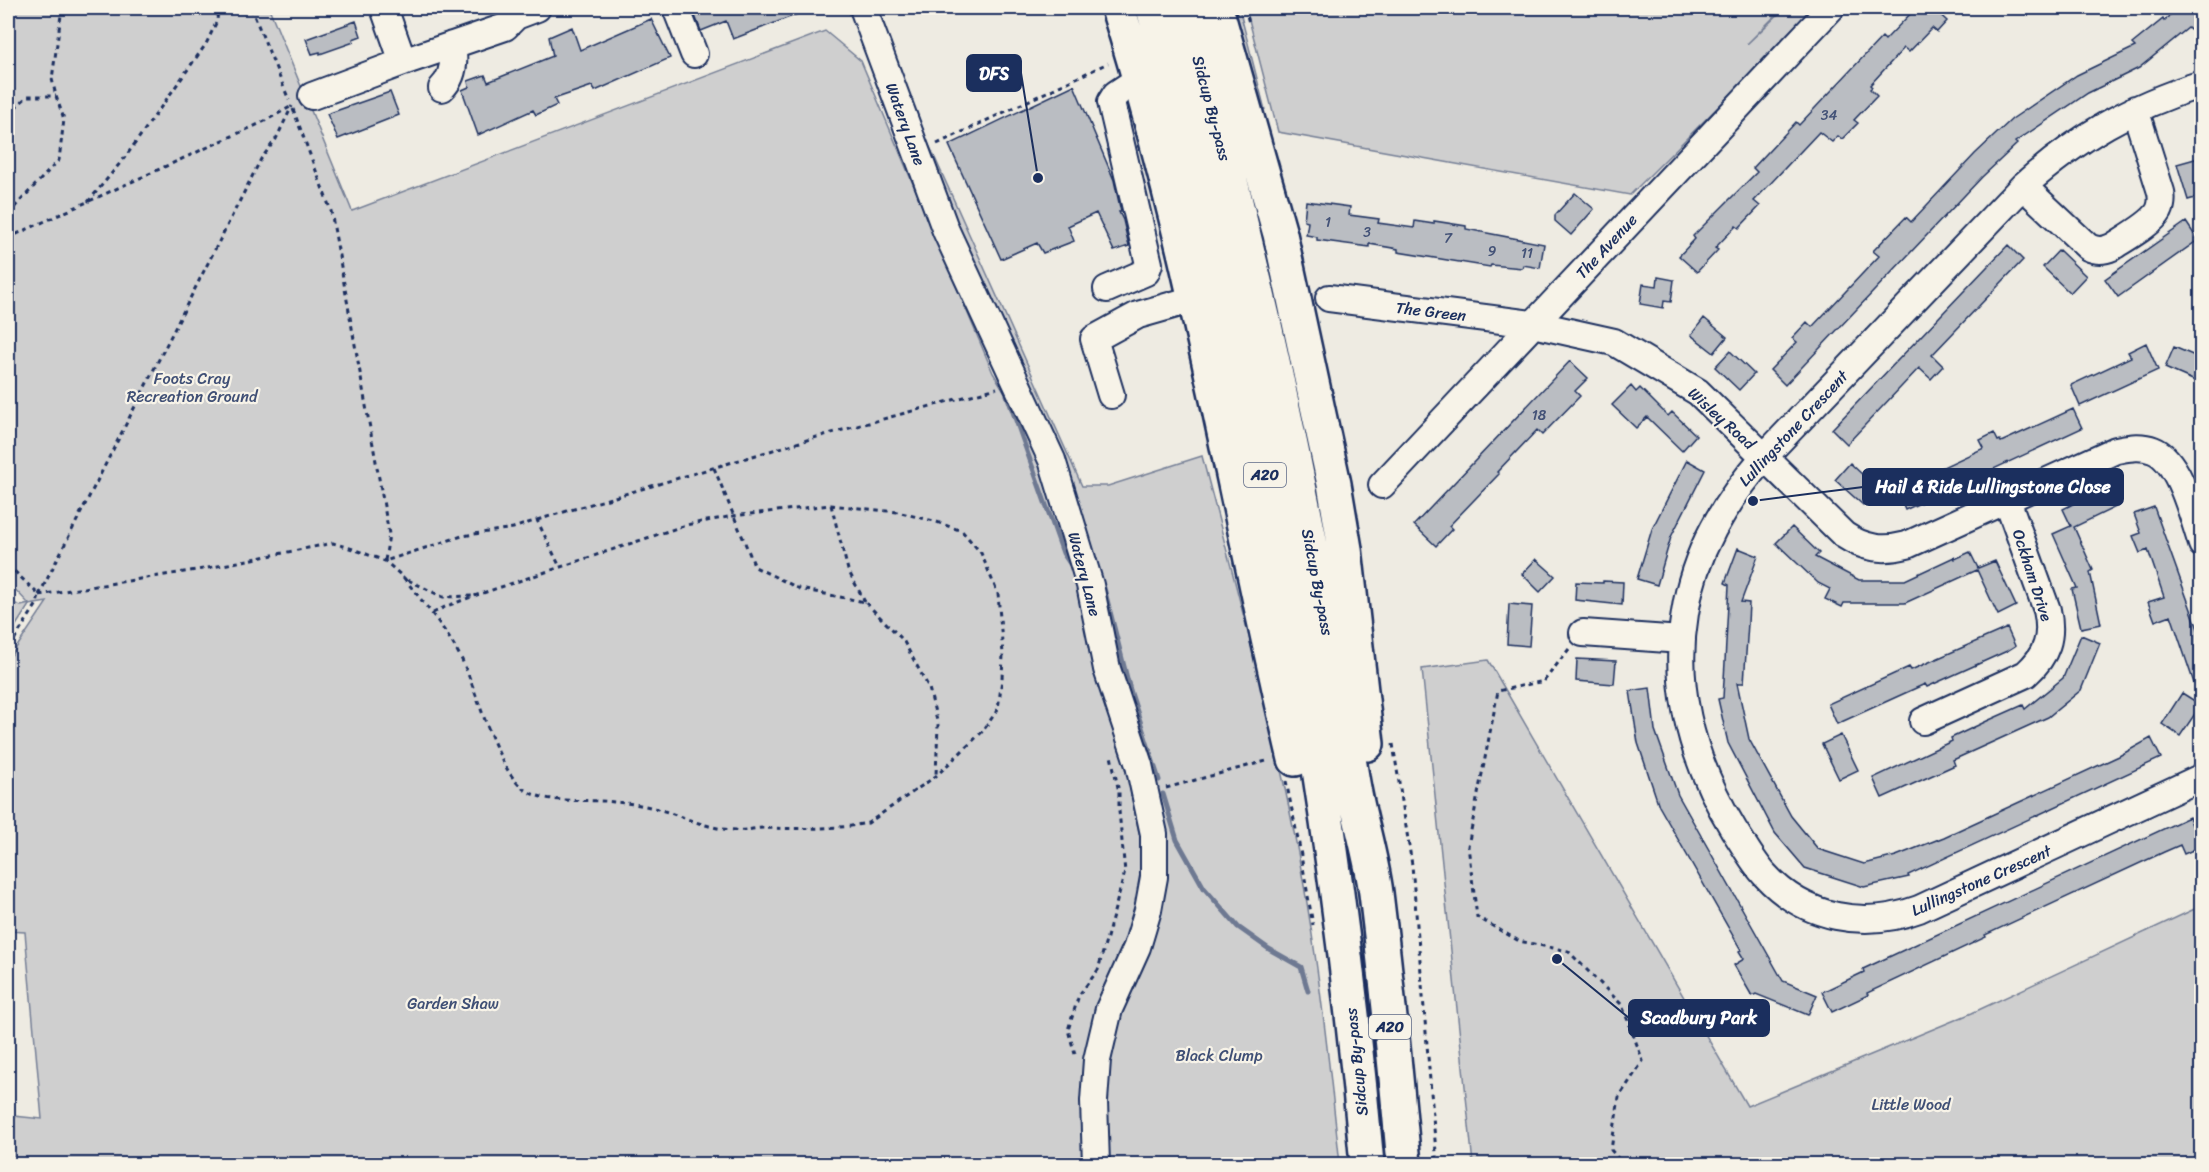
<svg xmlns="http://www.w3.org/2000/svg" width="2209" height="1172" font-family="Sriracha,sans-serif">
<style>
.green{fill:#cfcfcf;stroke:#757f96;stroke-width:1.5}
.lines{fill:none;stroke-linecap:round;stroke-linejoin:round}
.stream{stroke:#6e7992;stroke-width:5}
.building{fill:#babdc2;stroke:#1b2f5e;stroke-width:1.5}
.minor-casing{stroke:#1b2f5e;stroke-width:30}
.highway-casing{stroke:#1b2f5e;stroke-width:38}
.path{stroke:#1b2f5e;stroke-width:3;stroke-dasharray:4.5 4.5;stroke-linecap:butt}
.minor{stroke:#f7f3e8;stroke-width:26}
.highway{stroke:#f7f3e8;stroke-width:33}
.labels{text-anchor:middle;stroke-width:4.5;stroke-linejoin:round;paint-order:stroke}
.number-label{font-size:14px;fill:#435277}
.shield{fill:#f7f3e8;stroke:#5d6a87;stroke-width:1.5}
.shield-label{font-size:15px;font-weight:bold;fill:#1b2f5e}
.street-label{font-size:16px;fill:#1b2f5e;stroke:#f7f3e8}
.park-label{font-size:16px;fill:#3f4f75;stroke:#f7f3e8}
.leader{fill:none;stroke:#1b2f5e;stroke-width:2}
.callout-dot{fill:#1b2f5e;stroke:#f7f3e8;stroke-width:2}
.callout{fill:#1b2f5e;stroke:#1b2f5e;stroke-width:2}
.callout-label{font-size:18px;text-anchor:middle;font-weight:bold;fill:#fff}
</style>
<rect width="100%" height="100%" fill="#eeebe2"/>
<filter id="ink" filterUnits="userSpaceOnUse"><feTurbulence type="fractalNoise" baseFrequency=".0167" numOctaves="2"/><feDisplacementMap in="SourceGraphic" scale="12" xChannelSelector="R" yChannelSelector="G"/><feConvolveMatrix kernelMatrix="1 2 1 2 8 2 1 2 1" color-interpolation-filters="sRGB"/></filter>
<g filter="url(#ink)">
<path class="green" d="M8 8H269L352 211 825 31 861 61 993 373 1042 452 1120 741 1148 876 1132 944 1088 1164H8V941L14 1116 42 1119 25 932 8 931V660L47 602 29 605 8 638V601L21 606 29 604 8 582Z
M1233 8H1239L1265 110 1258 100Z
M1246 8H1783L1747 44 1785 8H1817L1630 195 1278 132Z
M926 138 1082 486H1108L1202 456C1244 618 1290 781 1314 948 1325 1020 1332 1092 1340 1164H1106L1103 1102 1117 1013 1156 911 1114 656 953 225Z
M1488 660 1747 1106 1972 1013 2201 906V1164H1473L1422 669Z"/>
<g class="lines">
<path class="stream" d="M1007 395 1063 553 1073 568
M1104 588 1130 690 1159 780
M1163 794 1177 840 1204 888 1238 927 1269 949 1301 967 1308 991"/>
</g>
<path class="building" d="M692 8H811V9L733 39 726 21 701 31Z
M1916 8H1933L1947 21 1937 32 1932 28 1909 52 1904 48 1870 85 1872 87 1870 89 1877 96 1854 120 1858 123 1842 139 1838 136 1832 142 1819 132 1754 201 1760 206 1739 228 1736 226 1715 248 1718 250 1697 272 1679 256 1695 239 1693 236 1757 172 1753 168 1796 122 1799 125 1882 37 1885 40Z
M2177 8H2202V18L2190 30 2188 28 2139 68 2088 93 2015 142 2017 144 1982 177 1785 385 1770 370 1797 342 1792 338 1807 322 1812 327 1879 256 1873 251 1906 217 1911 222 1975 154 2012 119 2077 75 2135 47 2132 44 2163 19 2164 21Z
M651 19 670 58 595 91 592 86 554 99 557 105 536 115 533 110 478 135 462 90 469 87 468 81 485 75 488 82 553 56 549 37 572 27 580 50Z
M356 21 361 36 353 39 354 42 320 54V52L312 54 306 39Z
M1074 85 1114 180 1121 212H1119L1123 220 1129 246 1114 251 1096 213 1068 226 1074 241 1043 253 1037 243 1001 259 949 145Z
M390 92 399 115 338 139 327 114Z
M2202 157V196L2188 200 2177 164Z
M1575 193 1594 209 1571 235 1555 221V215Z
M1306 201 1350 207 1349 215 1379 219 1378 223 1414 228 1415 221 1434 224V221L1466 226V229L1544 244 1540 268 1523 265 1522 268 1491 265 1490 267 1398 252V249L1369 244V247L1317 240V237L1306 235 1308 222 1304 221Z
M2186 222 2198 240 2118 297 2105 279Z
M2008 245 2023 260 1932 355 1943 366 1931 379 1919 368 1847 444 1832 429Z
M2059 250 2086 276 2070 293 2043 267Z
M1658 277 1674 280 1671 302 1664 301 1663 308 1640 304 1643 284 1657 286Z
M1704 318 1727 337 1714 353 1691 335Z
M2146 343 2158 370 2080 406 2071 385 2131 357 2128 352Z
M2174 347 2202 359V384L2165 368Z
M1730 351 1754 374 1739 390 1715 367Z
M1570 361 1588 378 1575 391 1580 396 1542 435 1537 430 1497 472 1499 474 1449 526 1452 529 1436 546 1414 525Z
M1631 386 1636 392 1640 388 1668 416 1672 412 1696 435 1682 451 1647 417 1636 428 1612 405Z
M2073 409 2082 428 1905 510 1896 489 1984 448 1980 440 1994 433 1998 441 2000 440 2001 442Z
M1687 460 1705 470 1671 537 1657 585 1637 579 1652 529Z
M1850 463 1878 489 1863 505 1835 480Z
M2108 486 2118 506 2074 527 2093 570 2090 572 2101 624 2081 628 2072 589 2077 588 2053 534 2071 526 2063 509Z
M2154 507 2202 640V697L2199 698 2171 615 2155 621 2148 602 2164 597 2148 550 2140 553 2133 536 2141 533 2134 514Z
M1792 527 1819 553 1815 557 1859 580H1905L1954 557 1955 559 1970 552 1978 568 1995 561 2016 606 1998 615 1977 570 1905 603H1844L1842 607 1825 599 1830 589 1818 583 1776 543Z
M1738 548 1758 556 1741 602 1749 603 1748 623 1744 683H1737L1749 739 1791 816 1818 849 1864 864 1896 856 1944 837 2119 756 2151 738 2161 758 1908 875 1909 877 1864 887 1805 868 1775 833 1728 743 1718 699 1723 698 1725 662 1729 585 1725 583Z
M1536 559 1555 576 1540 592 1522 574Z
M1603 581 1623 582 1622 605 1575 600 1576 582 1603 583Z
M1509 604 1532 606 1529 646 1507 644Z
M2007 628 2015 646 2007 651 1927 687 1925 684 1837 724 1828 704 1909 667 1911 670Z
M2081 635 2100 643 2081 690 2048 717 1953 760 1955 765 1882 798 1873 778 1952 741 1951 738 1987 721 2023 705 2025 709 2063 678Z
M1577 659 1616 661 1614 684 1576 681Z
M1650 688 1655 730 1678 795 1783 981 1817 995 1808 1015 1756 994 1752 996 1734 965 1744 959 1739 951 1741 950 1659 806 1638 743 1630 691Z
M2182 693 2201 705 2180 736 2162 724Z
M1841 735 1858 770 1839 779 1822 744Z
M2189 817 2192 825 2197 823 2202 833V846L2184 854 2180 845 2164 852 1985 935 1986 937 1867 993 1868 995 1832 1012 1822 992 1864 972 1863 969Z"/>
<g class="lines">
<defs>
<path id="minor" d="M384 8 403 62 505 27 516 16 537 8
M676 8 694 54
M863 8 946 231 1052 460 1090 585 1107 669 1139 765 1154 834V877L1148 910 1137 947 1109 1009 1097 1060 1094 1101 1096 1164
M2202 84C2129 107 2080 136 2023 186L1764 457C1725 502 1694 552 1685 613 1672 690 1694 764 1734 830 1744 845 1753 862 1765 875 1805 919 1865 929 1919 909L2202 777
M442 88C454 76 455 61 452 45
M312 96 403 62
M2023 186 2088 247C2097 251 2103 251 2112 247 2124 239 2152 224 2159 211 2162 205 2162 198 2161 192L2135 109
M1107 289 1146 272 1149 264 1111 102 1116 94 1140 78
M1329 298 1533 324 1614 342 1698 392 1844 535C1865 549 1884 551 1907 545L2116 450C2128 448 2140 445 2153 450 2180 460 2193 518 2202 544
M1111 395 1094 339 1138 315 1194 299
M1382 485 1831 8
M1583 633 1682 640
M1923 721 2026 674C2047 655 2053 637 2047 610L2007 500"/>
<path id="highway" d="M1118 8C1195 253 1236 509 1295 759
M1153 8C1258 384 1333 774 1367 1164
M1185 8C1256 261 1310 518 1352 777 1358 816 1371 854 1376 893 1387 983 1396 1074 1404 1164
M1216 8 1280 234 1334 484 1345 549 1367 744"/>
</defs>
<use href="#minor" class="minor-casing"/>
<use href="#highway" class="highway-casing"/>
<path class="path" d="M251 8 289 100
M1245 8 1249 23
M293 109 331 211 389 534 385 561 462 536 513 528 537 520 560 567
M8 114 28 96H56
M937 144 1108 63
M88 202 126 156 206 44 217 21 218 8
M8 214 59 160 64 119 56 96 52 79 62 8
M8 238 261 123 292 106
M714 468 755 567 800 589 865 602 903 640 929 688 938 725 936 775
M831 505 848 570 865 602
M537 520 817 437 997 388
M8 565 39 595 37 604 8 649
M39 595 261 159 276 139 292 106
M39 595 203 569 333 543 353 549 385 561 404 578
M433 613 447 606 474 596 686 525 733 516 831 505 897 512 934 521 962 531 981 553 998 594 1003 654 1002 679 998 709 983 731 936 776 868 823 851 826C821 829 793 829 764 828 755 828 746 831 737 830 710 830 684 817 658 809 644 805 628 803 614 802 586 798 543 806 521 787 495 763 478 694 462 660 447 630 425 605 404 578L443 597 474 596
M1569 649 1544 681 1498 691 1468 846 1477 917 1519 941 1568 951 1622 1005 1643 1061 1619 1097 1611 1150 1623 1164
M1393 744 1412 865 1437 1164
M1286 781 1299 844 1313 925
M1166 788 1270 760
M1075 1054 1068 1030 1079 995 1098 970 1125 872 1119 811V792L1111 756"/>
<use href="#minor" class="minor"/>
<use href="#highway" class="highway"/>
</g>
</g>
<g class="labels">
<g class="number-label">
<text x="1829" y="120">34</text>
<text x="1328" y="227">1</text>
<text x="1367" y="237">3</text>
<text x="1448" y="243">7</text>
<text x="1492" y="256">9</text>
<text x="1527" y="258">11</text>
<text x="1539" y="420">18</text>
</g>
<g class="shield">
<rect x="1244" y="463" width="42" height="24" rx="4.5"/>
<rect x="1369" y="1015" width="42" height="24" rx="4.5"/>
</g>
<g class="shield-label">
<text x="1265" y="480">A20</text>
<text x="1390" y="1032">A20</text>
</g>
<g class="street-label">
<text transform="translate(1212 108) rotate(75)" y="6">Sidcup By-pass</text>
<text transform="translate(906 124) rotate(70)" y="6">Watery Lane</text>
<text transform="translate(1606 246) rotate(-47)" y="6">The Avenue</text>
<text transform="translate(1431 311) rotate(7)" y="6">The Green</text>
<text transform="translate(1722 418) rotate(42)" y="6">Wisley Road</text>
<text transform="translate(1793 428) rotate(-47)" y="6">Lullingstone Crescent</text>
<text transform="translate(1085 574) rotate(75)" y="6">Watery Lane</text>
<text transform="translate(2033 575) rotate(72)" y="6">Ockham Drive</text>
<text transform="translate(1318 582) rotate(79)" y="6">Sidcup By-pass</text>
<text transform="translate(1981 880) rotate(-24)" y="6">Lullingstone Crescent</text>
<text transform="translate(1356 1062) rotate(-96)" y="6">Sidcup By-pass</text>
</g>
<g class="park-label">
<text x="192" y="384">Foots Cray<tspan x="192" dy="18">Recreation Ground</tspan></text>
<text x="453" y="1009">Garden Shaw</text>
<text x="1219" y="1061">Black Clump</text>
<text x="1911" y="1110">Little Wood</text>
</g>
</g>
<path class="leader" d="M1038 178L1021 73M1753 501L1863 487M1557 959L1629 1018"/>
<g class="callout-dot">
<circle cx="1038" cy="178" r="6"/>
<circle cx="1753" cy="501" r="6"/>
<circle cx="1557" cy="959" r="6"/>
</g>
<g class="callout">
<rect x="967" y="55" width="54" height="36" rx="6"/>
<rect x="1863" y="469" width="260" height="36" rx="6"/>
<rect x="1629" y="1000" width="140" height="36" rx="6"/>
</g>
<g class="callout-label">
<text x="994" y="80">DFS</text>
<text x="1993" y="493">Hail &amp; Ride Lullingstone Close</text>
<text x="1699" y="1024">Scadbury Park</text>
</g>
<rect width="2209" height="1172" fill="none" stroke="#f7f3e8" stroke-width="30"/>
<rect x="15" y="15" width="2179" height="1142" fill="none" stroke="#1b2f5e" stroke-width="2" filter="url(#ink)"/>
</svg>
